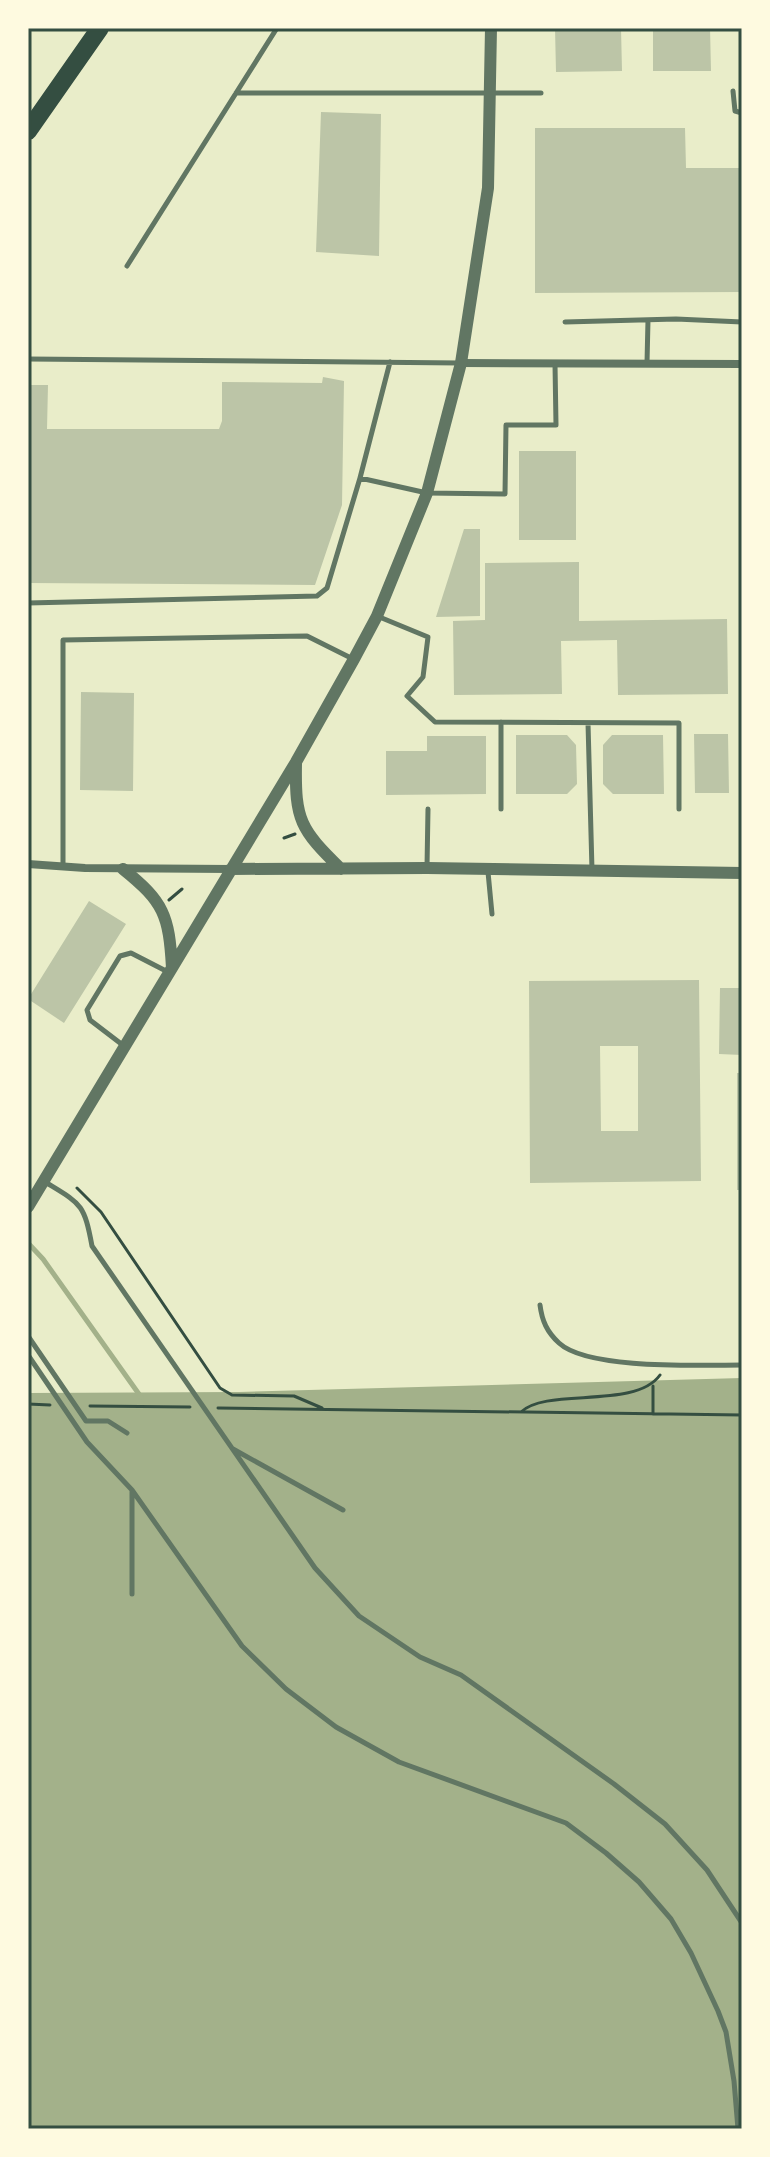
<svg xmlns="http://www.w3.org/2000/svg" width="770" height="2157" font-family="Lato,sans-serif">
<style>
.water{fill:#a3b18a}
.lines{fill:none;stroke-linecap:round;stroke-linejoin:round}
.stream{stroke:#a3b18a;stroke-width:5}
.building{fill:#bcc5a7;fill-rule:evenodd}
.path{stroke:#344e41;stroke-width:3}
.service{stroke:#617663;stroke-width:5}
.minor{stroke:#617663;stroke-width:8}
.tertiary{stroke:#617663;stroke-width:12}
.motorway{stroke:#344e41;stroke-width:18}
.neatline{fill:none;stroke:#344e41;stroke-width:3}
</style>
<rect width="100%" height="100%" fill="#e9edc9"/>
<path class="water" d="M742 1378V2129H28V1393L239 1392Z"/>
<g class="lines">
<path class="stream" d="M28 1243 43 1259 141 1397"/>
</g>
<path class="building" d="M555 28H621L622 71 556 72Z
M653 28H710L711 71H653Z
M321 112 381 114 379 256 316 252Z
M535 128H685L686 168H742V292L535 293Z
M323 377 344 381 342 505 315 585 28 583V385H48L47 429H219L222 421V382L322 383Z
M519 451H576V540H519Z
M464 529H480V616L436 617Z
M579 562V621L727 619 728 694 618 695 617 640 561 641 562 694 454 695 453 621 485 620V563Z
M81 692 134 693 133 791 80 790Z
M694 734H728L729 793H695Z
M516 735H567L576 745 577 784 567 794H516Z
M612 735H663L664 794H613L603 784V745Z
M427 736H486V794L386 795V751H427Z
M89 901 126 924 64 1023 28 999Z
M699 980 701 1181 530 1183 529 981ZM600 1046H638V1131H601Z
M720 988H742V1055L719 1054Z
M737 1073H742V1190H737Z"/>
<g class="lines">
<path class="path" d="M284 838 295 834
M169 900 182 889
M77 1188 101 1212 220 1388 232 1395 294 1396 322 1408
M28 1404 50 1405
M90 1406 190 1407
M218 1408 742 1415
M521 1412C547 1387 635 1410 660 1375
M653 1414V1386"/>
<path class="service" d="M733 91 735 111 742 113
M236 93H541
M127 266 277 28
M565 322 676 319 742 322
M28 359 460 363
M647 363 648 320
M360 478 390 362
M28 603 317 596 327 588 360 478 427 493 505 494 506 425H556L555 364
M377 616 428 637 423 677 407 696 435 722 679 723V809
M501 722V809
M588 723 592 870
M63 866V640L307 636 353 659
M427 867 428 809
M488 872 492 914
M124 1046 90 1020 87 1010 120 956 131 953 168 972
M45 1182C81 1204 84 1203 92 1246L315 1568 359 1616 420 1657 461 1675 614 1784 665 1824 707 1870 742 1923
M540 1305C542 1321 547 1332 559 1343 588 1370 701 1365 742 1365
M28 1336 86 1421H108L127 1433
M28 1355 87 1442 132 1490 242 1646 286 1689 336 1727 399 1762 566 1823 606 1853 639 1882 671 1919 691 1953 718 2011 726 2032 734 2081 738 2129
M233 1449 343 1510
M132 1491V1594"/>
<path class="minor" d="M461 363 742 364
M28 864 85 868 231 869"/>
<path class="tertiary" d="M296 764C295 820 300 829 341 869
M123 869C164 902 169 915 172 968
M231 869 427 868 742 873
M28 1207 296 762 354 659 377 616 427 493 461 363 488 188 491 28"/>
<path class="motorway" d="M28 131 100 28"/>
</g>
<rect width="770" height="2157" fill="none" stroke="#fefae0" stroke-width="60"/>
<rect x="30" y="30" width="710" height="2097" class="neatline"/>
</svg>
